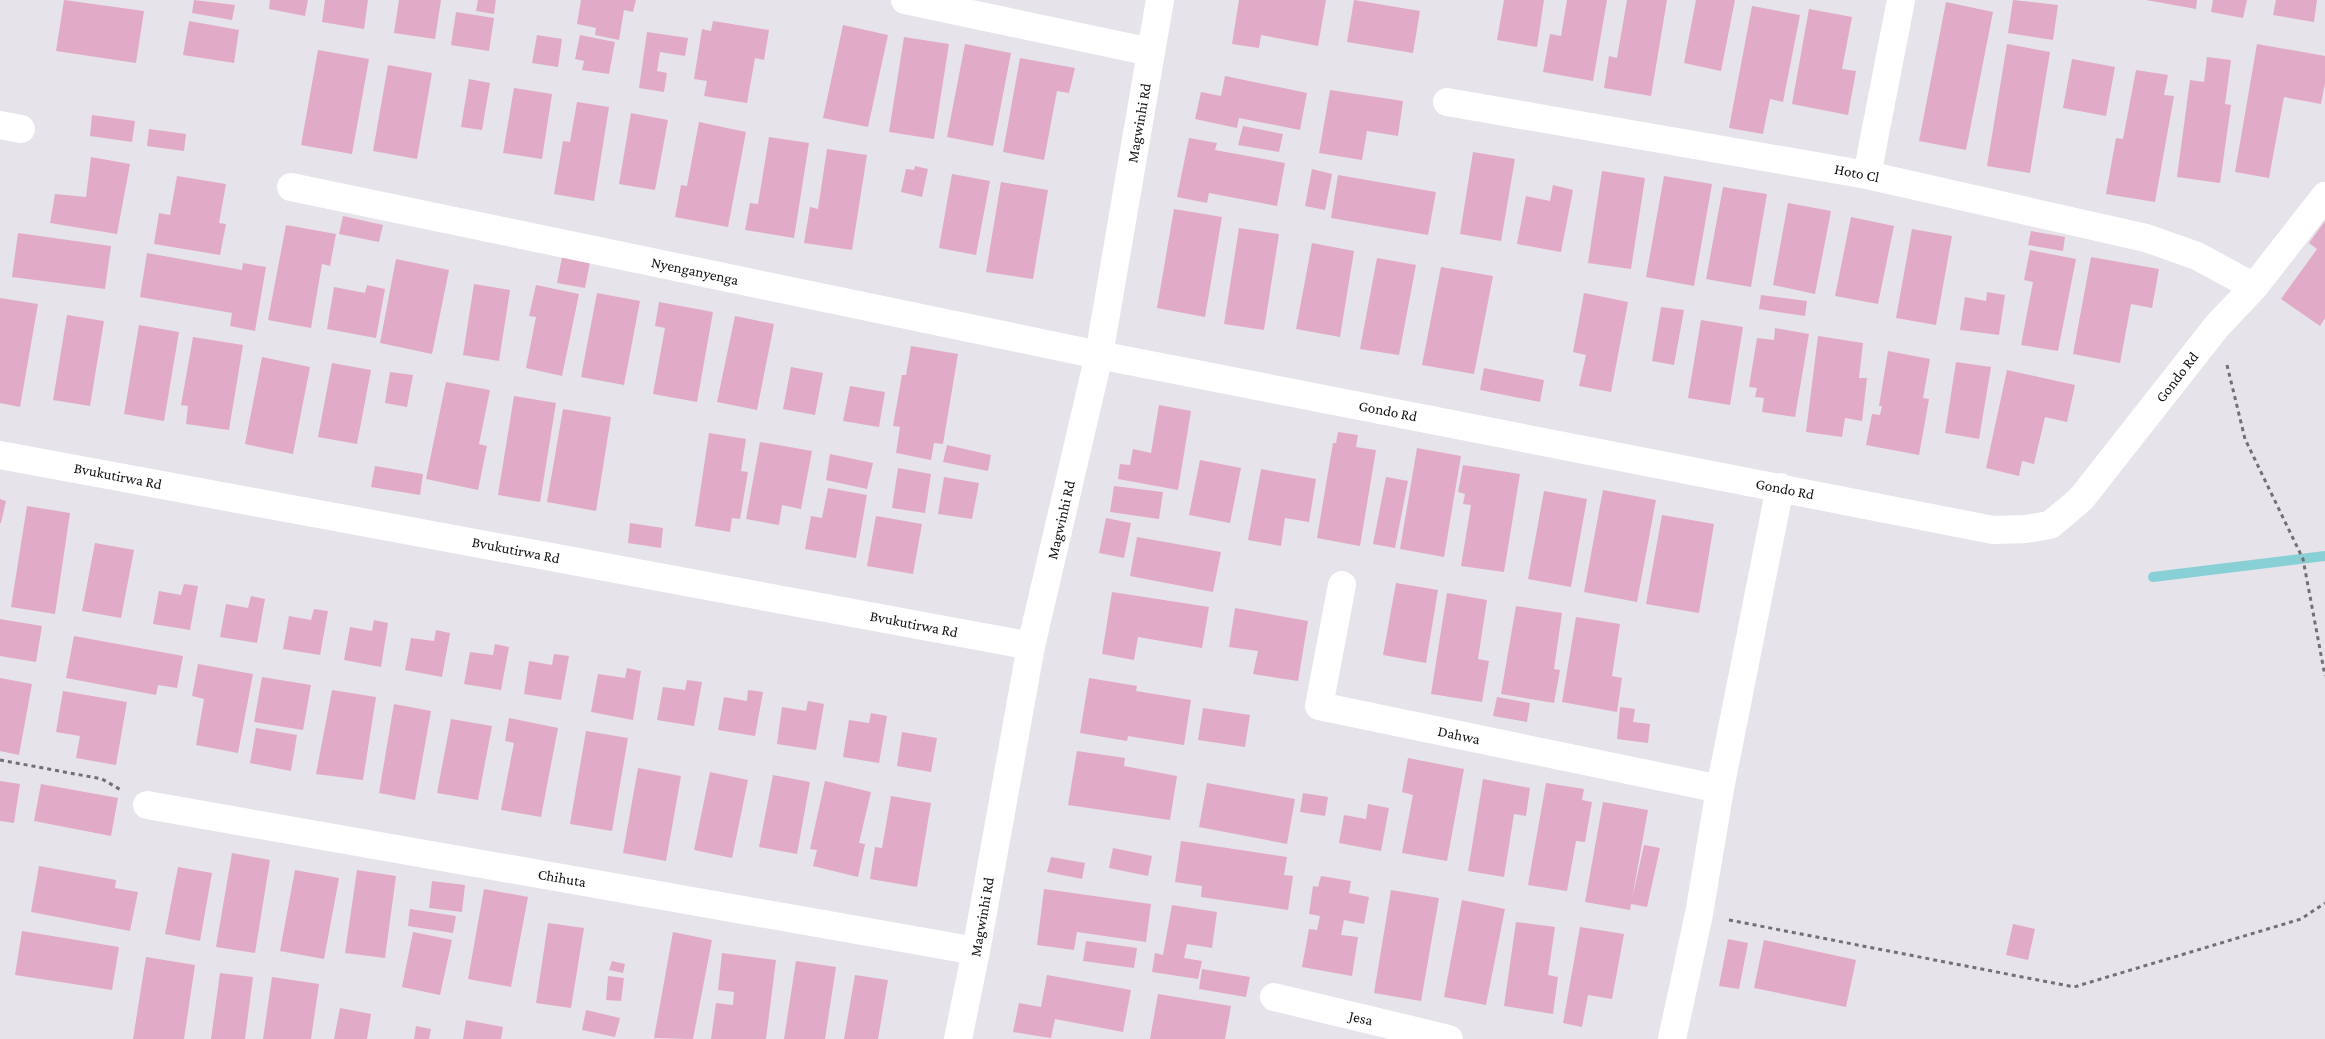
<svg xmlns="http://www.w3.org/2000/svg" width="2325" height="1039" font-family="'Crimson Pro',serif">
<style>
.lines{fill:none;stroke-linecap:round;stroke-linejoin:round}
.stream{stroke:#89d0d6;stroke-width:10}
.building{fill:#e1abc7}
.path{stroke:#727074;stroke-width:3;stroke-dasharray:4 4;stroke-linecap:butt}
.minor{stroke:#fff;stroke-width:28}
.labels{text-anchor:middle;stroke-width:4.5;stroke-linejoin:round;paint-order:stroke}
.street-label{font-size:15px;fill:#131214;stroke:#fff}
</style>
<rect width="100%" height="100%" fill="#e6e3ea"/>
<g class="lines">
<path class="stream" d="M2153 577 2325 556"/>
</g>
<path class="building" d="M64 0 144 11 136 63 56 51Z
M194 0 235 5 232 20 192 13Z
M270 0H308L305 16 269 9Z
M325 0H368L364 29 322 22Z
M399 0H441L435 39 394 33Z
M478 0H496L494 14 476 11Z
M581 0H636L633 12 624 10 619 40 595 35 596 28 577 24Z
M1239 0H1326L1318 46 1261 35 1259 48 1232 44Z
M1354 0 1420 11 1413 53 1347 42Z
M1504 0H1544L1537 47 1497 40Z
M1567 0H1607L1593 81 1543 72 1550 34 1561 36Z
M1627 0H1667L1651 96 1604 88 1609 56 1617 58Z
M1696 0H1735L1721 71 1684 63Z
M2013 0 2058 5 2053 40 2008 33Z
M2146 0H2197L2196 9Z
M2213 0H2247L2243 18 2211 12Z
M2276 0H2317L2314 22 2273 15Z
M1946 2 1993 12 1966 150 1919 141Z
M1752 6 1800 15 1783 102 1770 99 1763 134 1729 128Z
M1809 9 1852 17 1842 69 1856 71 1848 115 1792 104Z
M456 12 494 18 489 51 451 45Z
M189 21 239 30 234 63 183 55Z
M713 21 769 30 764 60 755 58 747 103 704 96 707 81 694 79 702 29 711 31Z
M843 25 888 35 868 127 823 118Z
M647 32 688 38 685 56 660 52 657 71 667 73 664 92 639 88Z
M537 35 562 39 558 67 532 63Z
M580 35 615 42 609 74 582 70 584 61 575 59Z
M904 37 949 44 934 139 889 132Z
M965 44 1011 53 993 146 947 137Z
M2007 44 2050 52 2030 173 1987 166Z
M2257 44 2325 56V83L2321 104 2284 97 2269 178 2235 172Z
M318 50 369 59 352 154 301 145Z
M2207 57 2231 60 2225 104 2231 105 2220 183 2177 177 2190 80 2204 82Z
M1020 58 1075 68 1069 93 1057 91 1044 160 1003 152Z
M2072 59 2115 67 2106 116 2063 108Z
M388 65 432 73 417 159 373 151Z
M2136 70 2168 75 2164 95 2174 96 2155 202 2106 194 2116 138 2123 139Z
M1225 76 1307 93 1300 130 1239 118 1237 128 1195 119 1201 92 1221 96Z
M469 79 490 83 482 130 461 127Z
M514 88 552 94 542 159 503 153Z
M1330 90 1403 101 1398 136 1367 131 1362 160 1319 153Z
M577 102 609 107 594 201 554 194 563 141 570 142Z
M631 113 668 120 655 190 619 184Z
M92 115 135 121 132 142 90 136Z
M699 122 746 132 728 227 675 217 681 185 687 186Z
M1243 126 1283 134 1279 152 1238 145Z
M149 129 186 134 184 151 147 146Z
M769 137 809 143 794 238 745 230 750 203 758 204Z
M1189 138 1217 143 1215 150 1285 163 1277 206 1209 193 1207 203 1177 197Z
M827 149 867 155 852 250 804 243 810 207 818 209Z
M1473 152 1515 159 1501 241 1460 234Z
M91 157 130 164 117 234 50 223 55 194 86 197Z
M915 166 928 169 922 197 901 192 906 169 914 170Z
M1312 169 1332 174 1325 210 1305 206Z
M1602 171 1645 178 1631 269 1588 263Z
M952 174 990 181 976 255 939 248Z
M1338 175 1436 192 1428 235 1331 218Z
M177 176 226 184 219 223 226 224 220 255 154 244 159 213 170 215Z
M1664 176 1712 184 1694 286 1646 277Z
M1001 182 1048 190 1033 279 986 272Z
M1553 185 1573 190 1561 252 1517 244 1526 196 1550 201Z
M1723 187 1767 194 1751 287 1706 279Z
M1788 203 1831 211 1815 294 1773 285Z
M1174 209 1222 217 1205 317 1157 308Z
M343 216 383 225 379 242 339 234Z
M1851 217 1894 226 1878 304 1835 296Z
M2325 221V318L2320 326 2281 299 2317 249 2309 243Z
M286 225 336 234 330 266 322 264 311 328 268 320Z
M1239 228 1279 234 1264 330 1224 324Z
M1912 229 1952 236 1936 325 1896 318Z
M2031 231 2065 237 2063 251 2028 245Z
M18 233 111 246 105 289 12 277Z
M1312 243 1354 251 1340 337 1296 329Z
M2030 250 2076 259 2058 351 2021 345 2033 282 2024 280Z
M147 253 242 270 243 263 266 267 255 331 230 326 232 313 140 297Z
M562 257 590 262 585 288 557 283Z
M2091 257 2159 269 2152 308 2131 304 2120 363 2073 354Z
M1377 258 1416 265 1399 355 1360 349Z
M396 259 449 270 432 354 380 343Z
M1441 267 1493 276 1474 374 1422 365Z
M474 284 510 290 499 361 463 355Z
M367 285 385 289 376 338 327 329 334 287 365 293Z
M536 285 579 294 562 376 526 368 536 317 529 316Z
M1987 292 2005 295 1999 335 1960 330 1965 297 1986 301Z
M597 293 640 301 624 385 581 377Z
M1584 293 1628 302 1611 392 1579 386 1586 355 1573 352Z
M1761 295 1807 301 1805 316 1759 309Z
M0 298 38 304 20 407 0 403Z
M659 302 713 312 697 402 653 394 665 328 655 326Z
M1661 307 1684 310 1674 365 1652 361Z
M67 315 104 321 90 406 53 400Z
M735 316 774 324 757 410 717 402Z
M1701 320 1743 327 1730 405 1688 398Z
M139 325 179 332 164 421 124 414Z
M1775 328 1809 334 1795 417 1762 412 1764 398 1755 397 1757 388 1749 387 1757 338 1774 340Z
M1818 336 1863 343 1859 378H1867L1862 421 1845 418 1842 437 1806 432Z
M193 337 243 345 229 430 186 424 188 406 181 405Z
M911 346 958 354 943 444 934 443 931 460 896 453 900 427 893 426 902 375H906Z
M1888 351 1930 359 1923 398 1929 399 1919 455 1866 445 1872 414 1880 415 1882 406H1879Z
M262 357 310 367 293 454 245 444Z
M1956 362 1991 367 1979 439 1945 433Z
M332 363 371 370 357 444 318 437Z
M791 367 823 373 815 415 783 409Z
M1484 368 1544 380 1540 402 1480 390Z
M2007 370 2075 385 2067 422 2045 417 2034 464 2022 461 2019 476 1986 468Z
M390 372 413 375 407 407 385 403Z
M446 382 490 390 479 444 487 446 478 490 426 479Z
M850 386 885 392 879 427 843 421Z
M514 396 556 403 540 502 498 495Z
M1159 405 1191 411 1178 490 1118 479 1120 464 1130 465 1133 449 1151 453Z
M563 409 611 417 596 511 547 502Z
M1338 432 1358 435 1356 447 1376 450 1360 546 1317 538 1333 443H1336Z
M709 433 746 439 741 471 748 472 740 519 732 518 730 532 695 526Z
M760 442 812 451 801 509 782 505 779 525 746 519Z
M947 445 991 455 988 471 943 462Z
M1417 448 1461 456 1444 557 1400 549Z
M830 454 873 463 867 489 826 480Z
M1200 460 1241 468 1230 523 1189 515Z
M1463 465 1520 474 1504 572 1461 566 1471 505 1463 504 1465 494 1458 492Z
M375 466 423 474 420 495 371 487Z
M898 468 931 474 925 513 892 508Z
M1261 469 1316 479 1309 522 1285 518 1281 546 1248 540Z
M944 477 979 483 972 519 938 514Z
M1386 477 1408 481 1395 548 1373 544Z
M1114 486 1163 492 1159 519 1110 512Z
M828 488 867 495 856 558 805 549 811 516 822 518Z
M1603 490 1656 500 1637 602 1584 592Z
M1544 491 1587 499 1571 587 1528 579Z
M0 499 6 501 1 523H0Z
M27 506 70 513 55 614 11 607Z
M1662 515 1714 524 1699 613 1646 604Z
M876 516 922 524 913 574 867 566Z
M1106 518 1131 523 1124 558 1099 553Z
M630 523 663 528 661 548 628 543Z
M1137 537 1221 552 1213 592 1130 576Z
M95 543 134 550 121 618 82 611Z
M1396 583 1438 590 1426 663 1383 655Z
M184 584 198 586 190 630 153 624 159 591 181 595Z
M1112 592 1209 607 1202 648 1138 637 1134 660 1102 654Z
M1447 593 1487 600 1478 659 1489 661 1482 702 1431 694Z
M251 596 265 599 257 643 220 637 226 604 248 608Z
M1516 606 1562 613 1554 669 1560 670 1554 703 1501 694Z
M1235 608 1308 621 1298 681 1253 674 1258 651 1229 647Z
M314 609 328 611 320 655 283 649 289 616 311 620Z
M1576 617 1620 624 1612 676 1622 678 1617 712 1562 702Z
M0 619 42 626 36 662 0 656Z
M374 620 388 623 381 667 344 660 350 627 372 631Z
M436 630 450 633 442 677 405 670 411 638 434 641Z
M74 636 183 656 177 688 158 685 156 695 66 678Z
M495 644 509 647 501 690 464 684 470 652 493 655Z
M554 654 569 656 561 700 524 694 529 661 552 665Z
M198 664 253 674 238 753 196 745 204 699 192 696Z
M627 668 641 671 633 720 591 712 598 674 625 678Z
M262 677 311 685 303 730 254 722Z
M0 678 32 684 19 755 0 751Z
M1089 678 1137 686 1136 691 1191 700 1184 745 1128 736 1127 741 1080 733Z
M687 680 702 682 694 726 657 720 663 687 685 690Z
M332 690 376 697 363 780 316 774Z
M748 690 763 692 755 736 718 730 724 697 747 701Z
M63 691 127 702 116 765 76 758 80 736 56 732Z
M1497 697 1530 703 1527 722 1493 716Z
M808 701 824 704 816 750 777 744 782 707 806 711Z
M394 704 431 711 415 800 379 793Z
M1620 707 1635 709 1633 722 1650 724 1648 743 1617 739Z
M1203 708 1250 715 1245 747 1198 740Z
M871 713 887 716 879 763 843 757 849 720 869 723Z
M509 718 558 728 541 817 501 810 514 743 505 741Z
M451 719 492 726 478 800 437 793Z
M256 728 297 735 291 771 250 763Z
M586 731 628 738 612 831 570 824Z
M902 732 937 738 931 772 897 766Z
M1077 751 1125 758 1124 766 1177 776 1170 820 1068 805Z
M1408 758 1464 769 1447 861 1402 853 1413 795 1402 792Z
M638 768 681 776 666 861 623 853Z
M710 772 748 780 732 858 694 850Z
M773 775 810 782 797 854 759 847Z
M1483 779 1530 788 1526 816 1514 814 1504 877 1468 871Z
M0 781 20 784 14 823 0 821Z
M825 781 871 792 859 843 865 844 858 877 813 866 817 850 810 849Z
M1207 783 1295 799 1287 844 1199 827Z
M1546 783 1584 789 1582 800 1592 802 1585 842 1576 841 1567 891 1528 885Z
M41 784 118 798 111 836 34 821Z
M1303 793 1328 797 1325 816 1300 812Z
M891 796 931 803 917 887 870 879 875 847 882 848Z
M1603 802 1648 810 1632 899 1644 845 1660 848 1647 907 1631 904 1630 910 1585 902Z
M1368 804 1389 808 1381 851 1339 843 1344 815 1366 819Z
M1181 841 1287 857 1284 875 1293 876 1288 910 1201 897 1202 886 1175 882Z
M1113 848 1152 856 1148 876 1109 868Z
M232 853 270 860 255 953 216 947Z
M1051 857 1085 863 1082 879 1047 872Z
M39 866 116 880 115 888 138 892 130 931 31 912Z
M178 867 212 873 200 941 165 934Z
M295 870 339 878 324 959 280 951Z
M357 870 396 876 385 958 345 953Z
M1321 876 1351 881 1349 893 1369 897 1364 924 1344 920 1341 935 1358 937 1352 976 1302 967 1309 929 1317 930 1320 916 1309 914 1313 886 1318 887Z
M432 881 465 885 462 912 429 908Z
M484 889 528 897 511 987 468 979Z
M1044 889 1151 904 1146 942 1077 932 1074 950 1037 945Z
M1391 890 1439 898 1421 1001 1374 993Z
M1462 900 1505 909 1486 1005 1444 997Z
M1172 905 1217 912 1212 948 1187 944 1184 958 1202 961 1198 979 1152 972 1155 953 1163 955Z
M410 909 456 916 453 933 408 926Z
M1516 922 1555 927 1548 975 1558 977 1553 1014 1504 1006Z
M548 923 584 928 571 1008 536 1003Z
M2013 924 2035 929 2028 960 2006 955Z
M1580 927 1624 934 1612 999 1588 995 1582 1027 1563 1023Z
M22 931 119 947 112 990 15 975Z
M413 932 452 940 440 995 402 987Z
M673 932 712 940 693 1039 654 1038Z
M1728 939 1748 943 1739 989 1719 986Z
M1764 940 1856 960 1846 1007 1754 988Z
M1086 941 1137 948 1134 968 1083 961Z
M722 953 776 960 766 1039H711L716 1003 733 1005 734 992 718 990Z
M146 957 195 965 184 1039H133Z
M612 961 625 964 623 973 609 970Z
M796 961 836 967 825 1039H784Z
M1202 969 1250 977 1246 997 1199 989Z
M220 973 253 977 245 1039H211Z
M855 975 888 980 878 1039H844Z
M1047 975 1131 990 1123 1032 1055 1019 1051 1038 1013 1032 1019 1003 1041 1007Z
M608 976 624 978 621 1001 606 1000Z
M272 977 319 984 311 1039H263Z
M1158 994 1231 1006 1225 1039H1150Z
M340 1008 371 1014 367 1039H334Z
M586 1010 620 1018 615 1037 582 1030Z
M466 1020 503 1027 501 1039H463Z
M416 1026 431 1029 429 1039H414Z"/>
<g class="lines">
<path class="path" d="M2227 365 2245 439 2303 559 2325 676
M0 760 102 779 121 790
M1729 920 2074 987 2301 919 2325 903"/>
<path class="minor" d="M905 0 1151 52
M1447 102 1867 175 2146 238 2197 256 2254 287
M0 125 21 129
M1867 175 1901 0
M291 187 1099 355 1993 530 2026 529 2050 525 2081 499 2217 326 2254 287 2325 196
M0 455 1031 646
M1342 585 1319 706 1720 789
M147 805 976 951
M1274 997 1449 1039
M958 1039 976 951 1031 646 1099 355 1160 0
M1672 1039 1699 914 1720 789 1780 487"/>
</g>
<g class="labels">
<g class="street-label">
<text transform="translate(1139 123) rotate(-80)" y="5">Magwinhi Rd</text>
<text transform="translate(1857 173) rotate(11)" y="5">Hoto Cl</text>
<text transform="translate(695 271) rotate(12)" y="5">Nyenganyenga</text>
<text transform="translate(2177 377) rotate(-52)" y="5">Gondo Rd</text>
<text transform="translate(1388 411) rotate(11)" y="5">Gondo Rd</text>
<text transform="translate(118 476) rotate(11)" y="5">Bvukutirwa Rd</text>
<text transform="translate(1785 489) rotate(11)" y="5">Gondo Rd</text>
<text transform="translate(1061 520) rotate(-77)" y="5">Magwinhi Rd</text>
<text transform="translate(516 550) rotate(11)" y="5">Bvukutirwa Rd</text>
<text transform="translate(914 624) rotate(11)" y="5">Bvukutirwa Rd</text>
<text transform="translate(1459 735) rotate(12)" y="5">Dahwa</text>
<text transform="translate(562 878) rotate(10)" y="5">Chihuta</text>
<text transform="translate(982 917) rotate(-80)" y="5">Magwinhi Rd</text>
<text transform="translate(1361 1018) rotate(13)" y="5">Jesa</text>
</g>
</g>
</svg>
